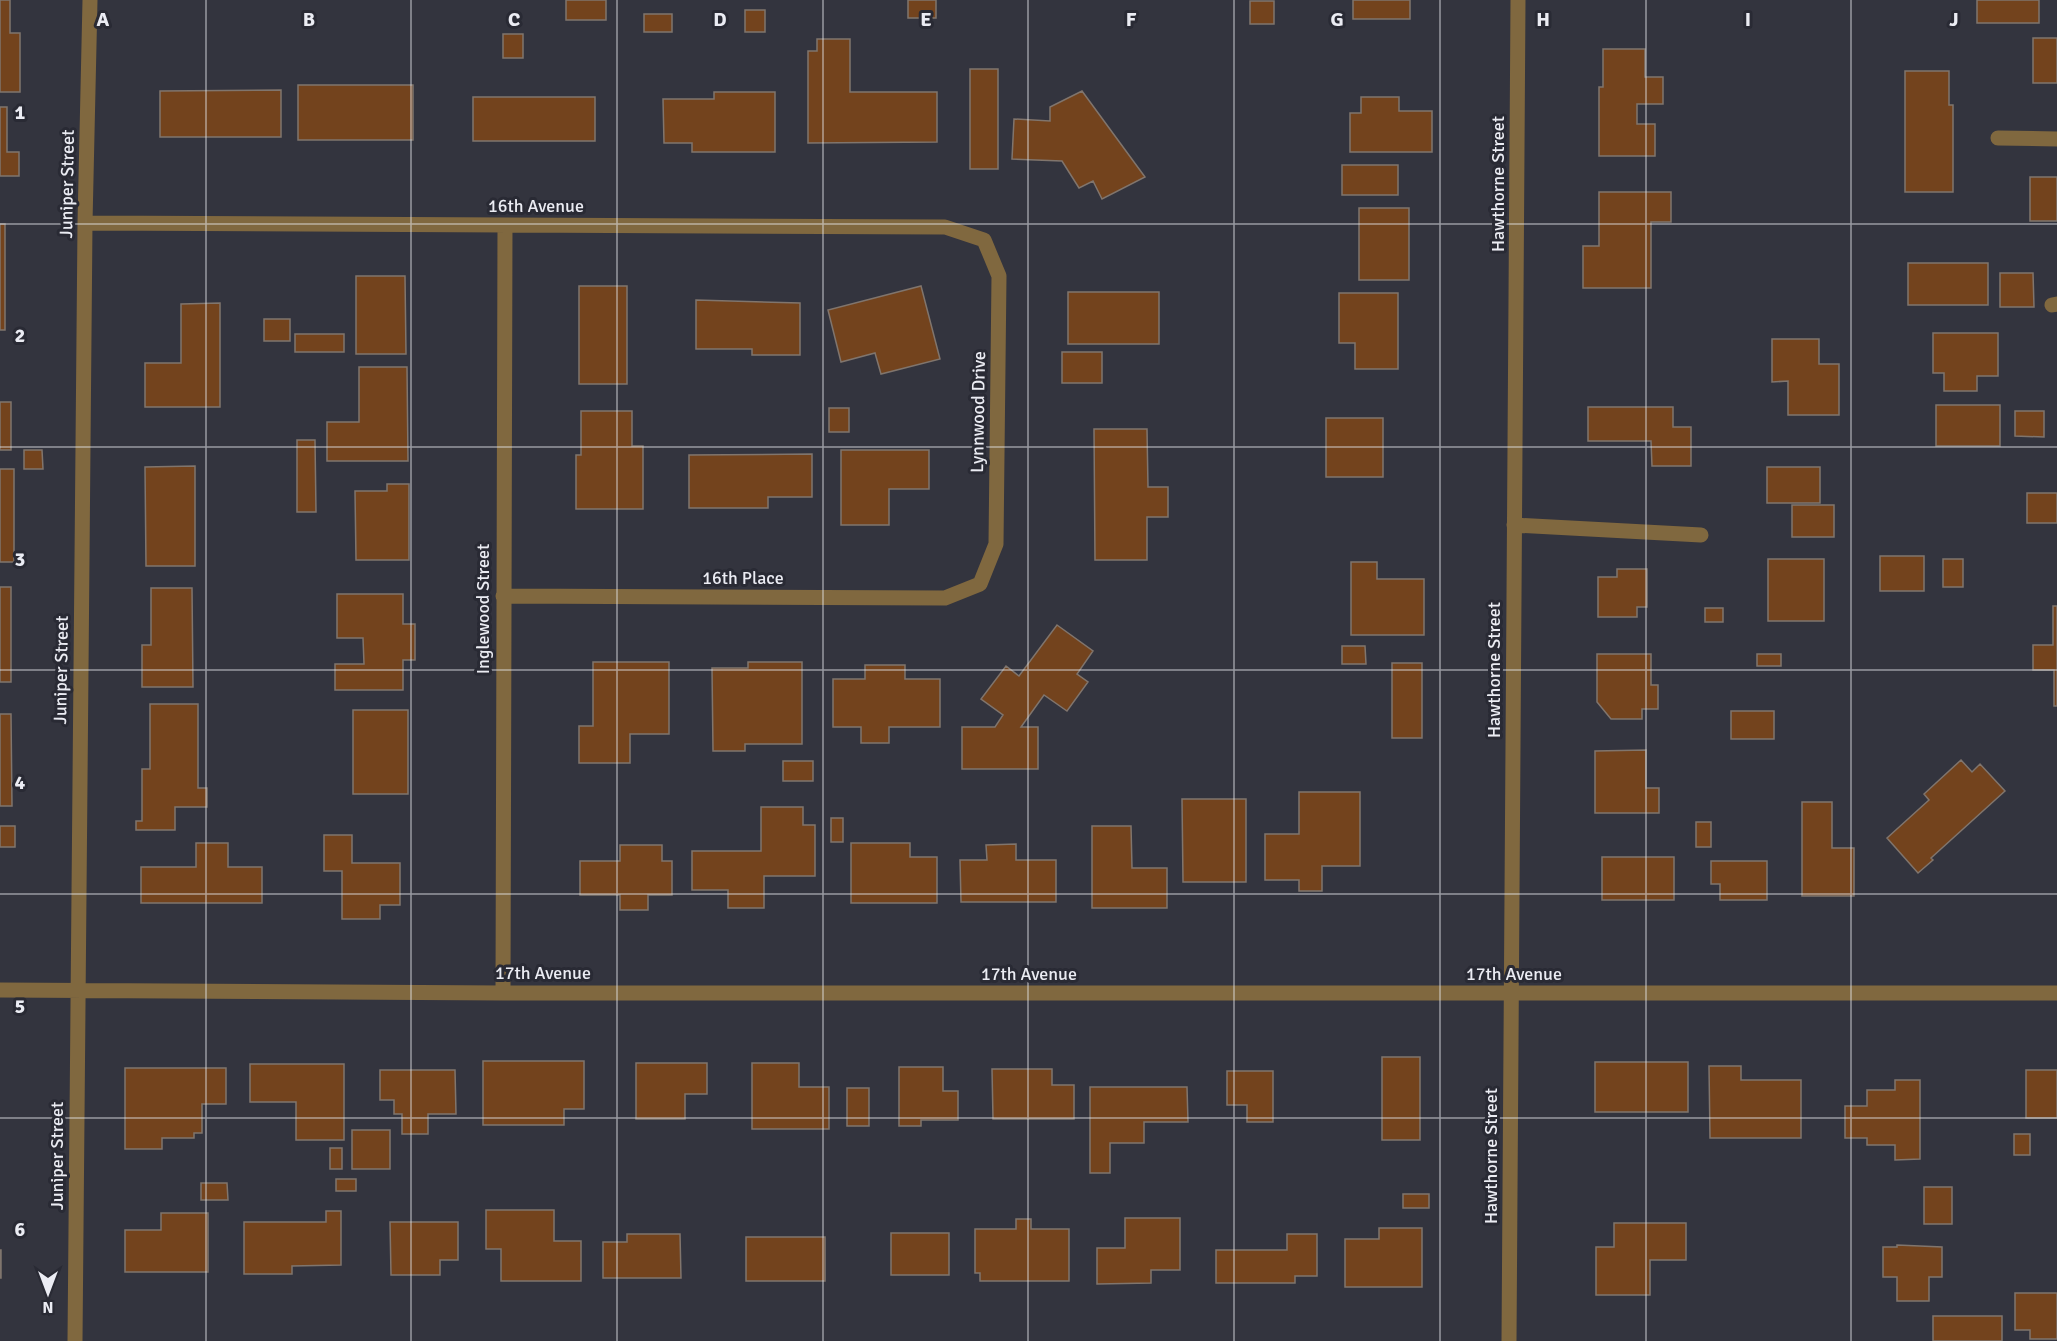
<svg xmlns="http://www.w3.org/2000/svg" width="2057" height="1341" font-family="Signika,sans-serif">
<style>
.building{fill:#73431d;stroke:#80756d;stroke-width:1.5}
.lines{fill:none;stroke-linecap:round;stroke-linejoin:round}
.minor{stroke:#80683f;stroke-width:15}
.grid{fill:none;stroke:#ebecf3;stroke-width:1.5;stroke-opacity:0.55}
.labels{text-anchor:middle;stroke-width:6;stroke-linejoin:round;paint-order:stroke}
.street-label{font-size:18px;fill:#ebecf3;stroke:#292a34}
.grid-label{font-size:20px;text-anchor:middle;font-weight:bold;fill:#ebecf3;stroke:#292a34;stroke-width:6;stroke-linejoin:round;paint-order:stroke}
</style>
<rect width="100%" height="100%" fill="#33343e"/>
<path class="building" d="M0 0H10V33H20V92H0Z
M566 0H606V20H566Z
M908 0H936V18H908Z
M1353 0H1410V19H1353Z
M1977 0H2039V23H1977Z
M1250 1H1274V24H1250Z
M745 10H765V32H745Z
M644 14H672V32H644Z
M503 34H523V58H503Z
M2033 38H2057V83H2033Z
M817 39H850V92H937V142L808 143V51H817Z
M1603 49H1645V77H1663V104H1637V124H1655V156H1599V87H1603Z
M970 69H998V169H970Z
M1905 71H1949V105H1953V192H1905Z
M298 85H413V140H298Z
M281 90V137H160V91Z
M1082 91 1145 177 1102 199 1093 181 1079 188 1062 161 1012 159 1014 119 1050 121V107Z
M714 92H775V152H692V143H664L663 99H714Z
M473 97H595V141H473Z
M1361 97H1399V111H1432V152H1350V113H1361Z
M0 107H7V152H19V176H0Z
M1342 165H1398V195H1342Z
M2030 177H2057V221H2030Z
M1599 192H1671V222H1651V288H1583V246H1599Z
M1359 208H1409V280H1359Z
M0 224H5V330H0Z
M1908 263H1988V305H1908Z
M2000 273H2033L2034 307H2000Z
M356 276H405L406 354H356Z
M579 286H627V384H579Z
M921 286 940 359 881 374 875 353 841 362 828 310Z
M1068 292H1159V344H1068Z
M1339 293H1398V369H1355V343H1339Z
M696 300 800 303V355H752V349H696Z
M220 303V407H145V363H181V304Z
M264 319H290V341H264Z
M1933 333H1998V376H1977V391H1944V373H1933Z
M295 334H344V352H295Z
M1772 339H1819V364H1839V415H1788V381L1772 382Z
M1062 352H1102V383H1062Z
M359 367H407L408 461H327V422H359Z
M0 402H11V450H0Z
M1936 405H2000V446H1936Z
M1588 407H1673V427H1691V466H1652L1651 441H1588Z
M829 408H849V432H829Z
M581 411H632V446H643V509H576V455H581Z
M2015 411H2044V437L2015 436Z
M1326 418H1383V477H1326Z
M1094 429H1147L1148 487H1168V517H1147V560H1095Z
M297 440H315L316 512H297Z
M24 450H42L43 469H24Z
M841 450H929V489H889V525H841Z
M812 454V497H768V508H689V455Z
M195 466V566H146L145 467Z
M1767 467H1820V503H1767Z
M0 469H14V562H0Z
M387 484H409V560H356L355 491H387Z
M2027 493H2057V523H2027Z
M1792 505H1834V537H1792Z
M1880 556H1924V591H1880Z
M1768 559H1824V621H1768Z
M1943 559H1963V587H1943Z
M1351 562H1377V579H1424V635H1351Z
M1617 569H1647V607H1637V617H1598V577H1617Z
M0 587H11V682H0Z
M151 588H192L193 687H142V645H151Z
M337 594H403V624H415V660H403V690H335V664H364L363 638H337Z
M2053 606H2057V706H2054V670H2033V645H2053Z
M1705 608H1723V622H1705Z
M1057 625 1093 651 1077 674 1088 682 1067 711 1044 695 1021 727H1038V769H962V727H995L1003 715 981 699 1006 666 1019 676Z
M1342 646H1365L1366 664H1342Z
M1597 654H1651V685H1658V709H1642V719H1611L1597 702Z
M1757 654H1781V666H1757Z
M593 662H669V734H630V763H579V726H593Z
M748 662H802V744H745V751H713L712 668H748Z
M1392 663H1422V738H1392Z
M865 665H905V679H940V727H889V743H861V727H833V679H865Z
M150 704H198V788H207V807H175V830H136V821H142V769H150Z
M353 710H408V794H353Z
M1731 711H1774V739H1731Z
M0 714H11L12 806H0Z
M1646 750V788H1659V813H1595V751Z
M1961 760 1972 772 1980 764 2005 791 1931 858 1933 860 1918 873 1887 838 1929 800 1924 794Z
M783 761H813V781H783Z
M1299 792H1360V866H1322V891H1299V880H1265V834H1299Z
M1182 799H1246V882H1183Z
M1802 802H1832V848H1854V896H1802Z
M761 807H803V825H815V876H764V908H728V890H692V851H761Z
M831 818H843V842H831Z
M1696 822H1711V847H1696Z
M0 826H15V847H0Z
M1092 826H1131L1132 868H1167V908H1092Z
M324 835H352V863H400V905H380V919H342V871H324Z
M196 843H228V867H262V903H141V867H196Z
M851 843H910V857H937V903H851Z
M1016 844V860H1056V902H961L960 860H987L986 845Z
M620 845H662V861H672V895H648V910H620V895H580V861H620Z
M1602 857H1674V900H1602Z
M1711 861H1767V900H1720V884H1711Z
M1382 1057H1420V1140H1382Z
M483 1061H584V1109H564V1125H483Z
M1595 1062H1688V1112H1595Z
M636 1063H707V1094H685V1119H636Z
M752 1063H799V1087H829V1129H752Z
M250 1064H344V1140H296V1102H250Z
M1709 1066H1741V1080H1801V1138H1710Z
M899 1067H943V1091H958V1120H921V1126H899Z
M125 1068H226V1104H202V1133H194V1138H162V1149H125Z
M992 1069H1052V1085H1074V1119H993Z
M380 1070H455L456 1114H428V1134H402V1114H394V1100H380Z
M2026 1070H2057V1118H2026Z
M1227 1071H1273V1122H1247V1105H1227Z
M1895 1080H1920V1159L1895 1160V1145H1867V1138H1845V1106H1867V1090H1895Z
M1090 1087H1187L1188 1122H1144V1143H1110V1173H1090Z
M847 1088H869V1126H847Z
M352 1130H390V1169H352Z
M2014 1134H2030V1155H2014Z
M330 1148H342V1169H330Z
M336 1179H356V1191H336Z
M201 1183H227L228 1200H201Z
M1924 1187H1952V1224H1924Z
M1403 1194H1429V1208H1403Z
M486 1210H554V1241H581V1281H501V1249H486Z
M326 1211H341V1265L292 1266V1274H244V1222H326Z
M161 1213H208V1272H125V1230H161Z
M1125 1218H1180V1270H1151V1283L1097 1284V1248H1125Z
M1016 1219H1031V1229H1069V1281H980V1273H975V1229H1016Z
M390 1222H458V1260H440V1275H391Z
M1614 1223H1686V1260H1650V1295H1596V1247H1614Z
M1379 1228H1422V1287H1345V1239H1379Z
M891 1233H949V1275H891Z
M627 1234H680L681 1278H603V1242H627Z
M1287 1234H1317V1276H1295V1283H1216V1250H1287Z
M746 1237H825V1281H746Z
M1897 1245 1942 1247V1277H1929V1301H1897V1277H1883V1247H1897Z
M0 1250H1V1278H0Z
M2015 1293H2057V1339H2030V1330H2015Z
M1933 1316H2002V1341H1933Z"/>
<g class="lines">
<path class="minor" d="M1998 138 2057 139
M85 223 945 227 984 240 999 276 996 544 980 584 945 598 503 596
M2052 305 2057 304
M1514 525 1701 535
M0 990 503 993H2057
M503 993 505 225
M75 1341 85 223 90 0
M1509 1341 1518 0"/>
</g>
<path class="grid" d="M206 0V1341M411 0V1341M617 0V1341M823 0V1341M1028 0V1341M1234 0V1341M1440 0V1341M1646 0V1341M1851 0V1341M0 224H2057M0 447H2057M0 670H2057M0 894H2057M0 1118H2057"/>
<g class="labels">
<g class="street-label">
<text transform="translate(67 184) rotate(-89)" y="6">Juniper Street</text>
<text transform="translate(1498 184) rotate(-90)" y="6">Hawthorne Street</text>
<text x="536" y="212">16th Avenue</text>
<text transform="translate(978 412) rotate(-89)" y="6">Lynnwood Drive</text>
<text x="743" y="584">16th Place</text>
<text transform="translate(483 609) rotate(-90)" y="6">Inglewood Street</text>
<text transform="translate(61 670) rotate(-89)" y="6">Juniper Street</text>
<text transform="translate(1494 670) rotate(-90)" y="6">Hawthorne Street</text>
<text x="543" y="979">17th Avenue</text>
<text x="1029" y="980">17th Avenue</text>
<text x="1514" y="980">17th Avenue</text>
<text transform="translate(57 1156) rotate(-90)" y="6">Juniper Street</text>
<text transform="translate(1491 1156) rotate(-90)" y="6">Hawthorne Street</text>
</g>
</g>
<g class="grid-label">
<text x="103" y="26">A</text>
<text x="309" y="26">B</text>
<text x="514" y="26">C</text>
<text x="720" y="26">D</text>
<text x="926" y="26">E</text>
<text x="1131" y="26">F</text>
<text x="1337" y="26">G</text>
<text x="1543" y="26">H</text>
<text x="1748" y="26">I</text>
<text x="1954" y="26">J</text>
<text x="20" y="119">1</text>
<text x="20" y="342">2</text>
<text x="20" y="566">3</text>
<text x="20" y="789">4</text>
<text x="20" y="1013">5</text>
<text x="20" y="1236">6</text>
</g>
<g transform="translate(48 1293) rotate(180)" stroke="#292a34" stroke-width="4.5" paint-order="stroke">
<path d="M0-4.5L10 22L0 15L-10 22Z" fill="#ebecf3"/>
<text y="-9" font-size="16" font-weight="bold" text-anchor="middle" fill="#ebecf3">N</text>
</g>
</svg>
